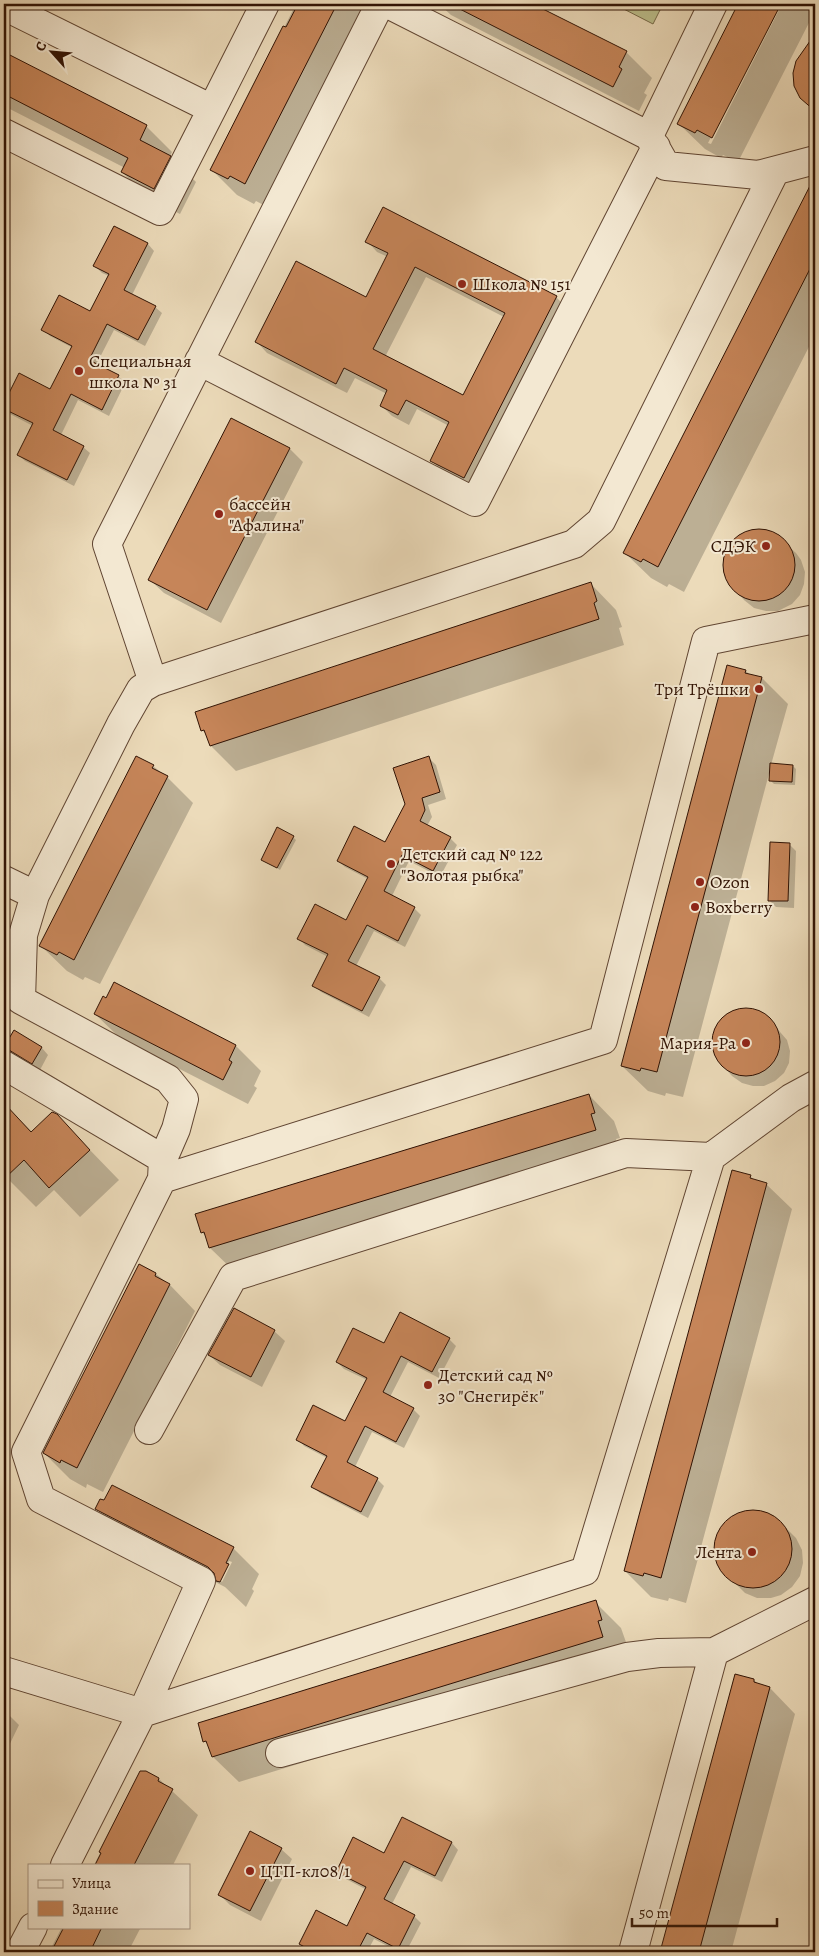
<svg xmlns="http://www.w3.org/2000/svg" width="819" height="1956" font-family="Alegreya,serif">
<style>
.green{fill:#bcbf8c;stroke:#766948}
.shadow{fill:#0003;fill-rule:evenodd}
.building{fill:#c68559;stroke:#311304;fill-rule:evenodd}
.lines{fill:none;stroke-linecap:round;stroke-linejoin:round}
.minor-casing{stroke:#604532;stroke-width:30}
.minor{stroke:#f3e8d2;stroke-width:28}
.poi-dot{fill:#8f2418;stroke:#f3e8d2;stroke-width:2}
.labels{text-anchor:middle;stroke-width:4;stroke-linejoin:round;paint-order:stroke}
.poi-label{font-size:18px;fill:#311304;stroke:#f3e8d2;text-anchor:start}
</style>
<rect width="100%" height="100%" fill="#ecdbba"/>
<filter id="stains"><feTurbulence type="fractalNoise" baseFrequency=".004" numOctaves="4"/><feColorMatrix values="0 0 0 0 .2 0 0 0 0 .09 0 0 0 0 .02 0 0 0 .5 -.17"/></filter>
<radialGradient id="worn" r=".72"><stop offset=".6" stop-color="#630" stop-opacity="0"/><stop offset="1" stop-color="#630" stop-opacity=".3"/></radialGradient>
<path class="green" d="M614 4H663L653 24Z"/>
<path class="shadow" d="M296 4H375L271 209 256 201 254 204 237 195 212 170Z
M439 4H530L626 52 652 78 644 93 647 95 639 111 451 15Z
M740 4H779L708 143 711 144 782 4H815V11L738 162 723 155 721 158 705 149 679 124Z
M814 45H815V111L801 97Z
M4 54 146 126 172 152 170 156 196 182 180 214 148 198 122 172 125 168 4 106Z
M813 183 815 184V335L684 592 669 584 667 587 651 578 625 553Z
M115 227 148 244 154 251 132 295 155 307 162 313 145 346 114 330 96 365 118 376 125 383 109 416 78 400 61 435 83 447 90 453 74 486 25 461 18 454 33 426 10 414 4 406 20 375 51 391 73 348 50 336 43 329 90 313 109 276 102 273 95 266Z
M367 241 556 297 566 307 475 488 442 471 431 460 449 426 417 409 409 425 392 416 381 405 387 394 355 378 347 393 267 353 257 342 367 299 388 257 377 252ZM426 277 504 317 463 397 385 357Z
M290 449 303 462 221 623 164 593 150 580Z
M751 531H764L775 534 796 553 801 560 805 572 804 584 800 595 792 604 778 611H766L754 608 744 600 728 582 725 570V558L729 547 738 538Z
M591 584 616 610 622 627 619 628 624 645 236 771 211 746 208 736 202 730Z
M728 666 746 671 751 676 762 678 788 704 771 765 793 766 796 769 795 785 774 784 771 781 770 770 683 1097 666 1093 665 1096 648 1091 622 1066Z
M137 758 153 766 167 777 193 803 100 984 85 977 83 980 67 971 41 946Z
M429 758 436 765 446 799 428 805 432 817 427 826 450 838 457 845 440 877 409 861 392 896 414 908 421 915 405 947 374 931 356 966 379 978 386 985 369 1017 321 992 314 985 328 957 305 945 299 938 346 922 368 879 345 867 338 861 386 844Z
M293 837 296 840 280 870 262 859Z
M789 844 796 851 794 908 776 907 769 900Z
M747 1009 759 1012 768 1018 787 1040 790 1051 789 1063 784 1073 775 1081 764 1086H753L742 1083 732 1076 716 1058 713 1047V1035L718 1025 725 1016 736 1010Z
M95 1014 236 1046 261 1071 254 1086 257 1088 248 1104 121 1039Z
M14 1032 42 1048 48 1055 40 1070 12 1054 5 1047Z
M589 1095 614 1121 620 1138 616 1139 621 1156 236 1273 210 1248 207 1238 202 1232Z
M4 1104 32 1132 56 1115 119 1180 80 1217 54 1190 36 1207 4 1175Z
M750 1176 755 1181 766 1184 792 1209 686 1603 669 1598 668 1601 651 1597 625 1571Z
M156 1274 170 1285 195 1311 103 1492 87 1484 86 1488 70 1479 44 1453Z
M274 1331 285 1341 262 1387 220 1365 209 1355Z
M449 1339 456 1346 439 1378 408 1362 390 1397 413 1409 420 1416 404 1448 372 1432 355 1467 377 1479 384 1486 368 1518 320 1493 313 1487 327 1458 304 1446 298 1439 345 1423 367 1380 344 1369 337 1362 385 1345Z
M112 1486 233 1548 259 1574 252 1589 254 1591 246 1607 225 1587 122 1535 97 1509 104 1502ZM229 1561 232 1562 222 1582 220 1580Z
M747 1511H760L773 1515 796 1538 802 1550 803 1563 800 1576 792 1587 781 1595 771 1598H757L745 1593 722 1570 716 1558 715 1545 719 1532 727 1521 738 1514Z
M595 1602 621 1628 627 1645 628 1663 239 1782 213 1757 210 1746 204 1741Z
M736 1675 754 1680 759 1685 770 1688 795 1714 731 1952H661Z
M4 1710 19 1725 4 1756Z
M141 1772 159 1779 198 1815 173 1865H94Z
M403 1818 452 1843 458 1850 442 1882 411 1867 392 1904 414 1916 421 1923 406 1952H399L374 1939 367 1952 307 1951 300 1944 347 1927 367 1890 344 1878 337 1871 384 1855Z
M281 1849 292 1859 261 1921 230 1905 219 1894Z
M62 1927H141L128 1952H49Z"/>
<path class="building" d="M298 4H337L245 184 230 176 228 179 210 170 283 26 286 27Z
M450 4H533L627 51 619 67 622 69 613 87Z
M738 4H781L712 138 697 130 695 133 677 124Z
M815 34V111L800 98 794 86 793 73 796 61Z
M4 52 147 125 140 140 171 156 154 189 121 172 128 158 4 94Z
M815 176V259L658 567 643 559 641 562 623 553Z
M383 207 557 296 464 478 430 461 449 422 406 400 398 415 380 406 387 390 344 368 336 384 255 342 296 261 366 297 388 253 365 242ZM415 267 505 313 463 395 373 349Z
M114 226 148 243 124 290 156 306 138 340 107 324 89 360 119 375 102 410 71 394 53 430 84 446 67 480 17 455 33 423 4 409V403L19 373 50 389 72 346 41 330 59 295 90 311 109 274 93 266Z
M231 418 290 448 207 610 148 580Z
M723 565a36 36 0 1 1 72 0a36 36 0 1 1-72 0Z
M591 582 597 601 594 603 599 619 210 746 204 730 201 731 195 712Z
M727 665 746 670 745 673 762 677 657 1072 641 1068 640 1071 621 1066Z
M136 756 154 765 152 768 168 776 74 960 59 952 57 955 39 946Z
M429 756 440 792 422 798 425 810 420 821 451 837 433 871 402 855 384 891 415 907 398 941 367 925 348 961 380 977 362 1011 312 986 328 954 297 939 315 904 346 920 368 877 337 861 354 826 385 842 405 804 393 768Z
M770 763 793 765 792 782 769 781Z
M277 827 294 836 277 868 261 860Z
M770 842 790 843 788 901H768Z
M114 982 236 1045 229 1060 232 1062 223 1080 94 1014 103 996 106 998Z
M712 1042a34 34 0 1 1 68 0a34 34 0 1 1-68 0Z
M14 1030 42 1047 32 1064 4 1047Z
M589 1094 595 1113 591 1114 596 1130 209 1248 204 1232 201 1233 195 1214Z
M4 1103 31 1132 52 1112 57 1114 90 1150 49 1188 24 1160 4 1179Z
M732 1170 751 1175 750 1178 767 1183 661 1578 644 1573 643 1576 624 1571Z
M139 1264 156 1273 155 1276 170 1284 77 1468 61 1460 60 1463 43 1453Z
M234 1308 275 1330 251 1377 208 1355Z
M400 1312 450 1338 432 1372 401 1356 383 1392 414 1408 396 1442 365 1426 347 1462 378 1478 361 1512 311 1487 327 1456 296 1440 313 1405 345 1421 367 1378 336 1362 353 1328 384 1343Z
M112 1485 234 1547 226 1563 229 1564 220 1582 216 1581 214 1573 208 1567 95 1509 100 1499 104 1500Z
M714 1549a39 39 0 1 1 78 0a39 39 0 1 1-78 0Z
M596 1600 602 1620 598 1621 603 1637 212 1757 206 1741 203 1742 198 1723Z
M735 1674 754 1679V1682L770 1687 699 1952H660Z
M140 1771H146L159 1778 158 1781 173 1789 134 1865H95L101 1853 99 1852Z
M402 1817 452 1842 435 1876 404 1861 384 1899 415 1915 398 1949 367 1933 357 1952H314L299 1944 316 1910 347 1926 366 1887 336 1872 353 1837 384 1853Z
M250 1831 282 1848 250 1911 218 1895Z
M64 1927H102L90 1952H51Z"/>
<g class="lines">
<defs>
<path id="minor" d="M388 4 649 136
M713 4 649 136 666 166 758 175 815 160
M4 6 212 109 265 4
M4 133 160 211 212 109
M199 361 475 502 656 147
M153 682 574 544 601 521 775 171
M4 880 35 895
M4 1065 163 1159
M162 1179 603 1040 706 641 815 619
M149 1430 233 1277 626 1153 711 1157 791 1098 815 1085
M4 1671 142 1713 585 1571 711 1157
M280 1753 627 1657 659 1653 714 1652
M65 1865 142 1713 201 1581 41 1499 26 1452 162 1179 163 1159 176 1129 184 1099 168 1079 21 1000 23 935 35 895 121 724 141 689 153 682 107 544 380 4
M24 1952 22 1948 33 1927
M633 1952 714 1652 815 1601"/>
</defs>
<use href="#minor" class="minor-casing"/>
<use href="#minor" class="minor"/>
</g>
<g class="poi-dot">
<circle cx="462" cy="284" r="5"/>
<circle cx="79" cy="371" r="5"/>
<circle cx="219" cy="514" r="5"/>
<circle cx="766" cy="546" r="5"/>
<circle cx="759" cy="689" r="5"/>
<circle cx="391" cy="864" r="5"/>
<circle cx="700" cy="882" r="5"/>
<circle cx="695" cy="907" r="5"/>
<circle cx="746" cy="1043" r="5"/>
<circle cx="428" cy="1385" r="5"/>
<circle cx="752" cy="1552" r="5"/>
<circle cx="250" cy="1871" r="5"/>
</g>
<g class="labels">
<g class="poi-label">
<text x="472" y="290">Школа № 151</text>
<text x="89" y="367">Специальная<tspan x="89" dy="21">школа № 31</tspan></text>
<text x="229" y="510">бассейн<tspan x="229" dy="21">"Афалина"</tspan></text>
<text x="756" y="552" text-anchor="end">СДЭК</text>
<text x="749" y="695" text-anchor="end">Три Трёшки</text>
<text x="401" y="860">Детский сад № 122<tspan x="401" dy="21">"Золотая рыбка"</tspan></text>
<text x="710" y="888">Ozon</text>
<text x="705" y="913">Boxberry</text>
<text x="736" y="1049" text-anchor="end">Мария-Ра</text>
<text x="438" y="1381">Детский сад №<tspan x="438" dy="21">30 "Снегирёк"</tspan></text>
<text x="742" y="1558" text-anchor="end">Лента</text>
<text x="260" y="1877">ЦТП-кл08/1</text>
</g>
</g>
<rect width="819" height="1956" fill="none" stroke="#ecdbba" stroke-width="20"/>
<rect x="5" y="5" width="809" height="1946" fill="none" stroke="#311304" stroke-width="2.5"/>
<rect x="10" y="10" width="799" height="1936" fill="none" stroke="#311304"/>
<rect x="28" y="1864" width="162" height="65" fill="#f3e8d2" stroke="#a59380"/>
<rect x="38" y="1880" width="25" height="8" fill="#f3e8d2" stroke="#a59380"/>
<text x="72" y="1888" font-size="15" fill="#311304">Улица</text>
<rect x="38" y="1901" width="25" height="15" fill="#c68559" stroke="#a59380"/>
<text x="72" y="1914" font-size="15" fill="#311304">Здание</text>
<g transform="translate(52 52) rotate(297)" stroke="#f3e8d2" stroke-width="4" paint-order="stroke">
<path d="M0-4L9 19L0 12L-9 19Z" fill="#311304"/>
<text y="-8" font-size="14" font-weight="bold" text-anchor="middle" fill="#311304">С</text>
</g>
<path d="M632 1918v8h145v-8" fill="none" stroke="#311304" stroke-width="2.5"/>
<text x="639" y="1918" font-size="15" fill="#311304" stroke="#f3e8d2" stroke-width="4" paint-order="stroke">50 m</text>
<rect width="100%" height="100%" filter="url(#stains)"/>
<rect width="100%" height="100%" fill="url(#worn)"/>
</svg>
